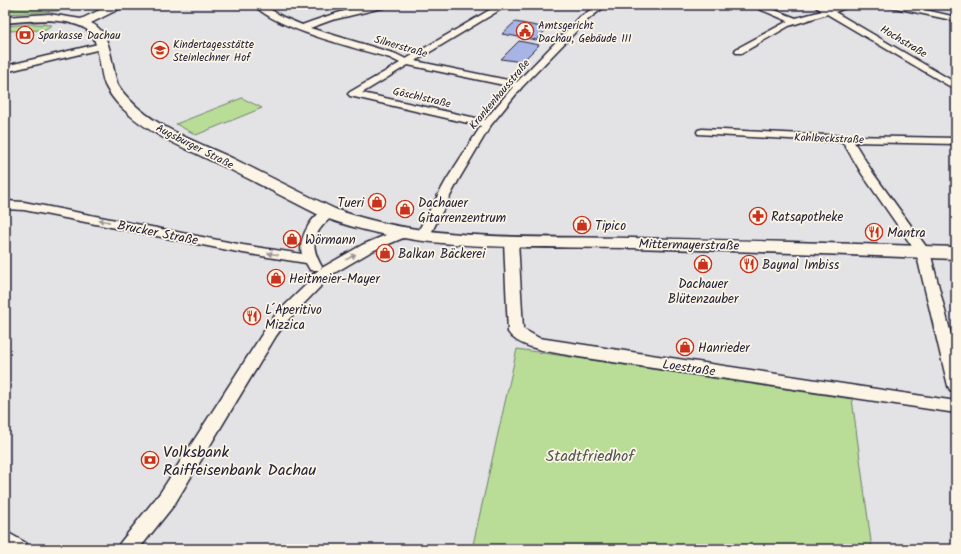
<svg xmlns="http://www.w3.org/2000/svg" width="961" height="554" font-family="Kalam,sans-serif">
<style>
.green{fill:#b9dd97;stroke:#6e8069}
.building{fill:#a8b4e4;stroke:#22223b}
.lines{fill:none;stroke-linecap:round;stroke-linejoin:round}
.street-casing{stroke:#22223b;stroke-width:3}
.secondary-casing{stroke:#22223b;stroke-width:3}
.street{fill:#fcf5e5;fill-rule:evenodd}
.secondary{fill:#fcf5e5;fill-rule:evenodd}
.oneway{fill:#9a9698}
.labels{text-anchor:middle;stroke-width:3.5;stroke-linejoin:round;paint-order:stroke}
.far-poi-label{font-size:11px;fill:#22223b;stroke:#fcf5e5;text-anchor:start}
.far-street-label{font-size:11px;fill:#22223b;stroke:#fcf5e5}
.poi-label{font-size:13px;fill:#22223b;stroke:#fcf5e5;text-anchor:start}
.street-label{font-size:13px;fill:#22223b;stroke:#fcf5e5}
.near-poi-label{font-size:16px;fill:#22223b;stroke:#fcf5e5;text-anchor:start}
.near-park-label{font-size:16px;fill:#4f5a57;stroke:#fcf5e5}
</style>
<rect width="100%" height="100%" fill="#e3e2e5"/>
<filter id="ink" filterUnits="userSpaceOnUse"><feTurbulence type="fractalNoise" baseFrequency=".025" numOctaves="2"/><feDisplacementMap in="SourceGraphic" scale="8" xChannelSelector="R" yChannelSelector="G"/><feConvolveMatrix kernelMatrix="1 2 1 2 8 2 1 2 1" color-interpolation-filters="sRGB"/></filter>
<g filter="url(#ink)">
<path class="green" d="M25 5H57L58 11 5 14V10Z
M33 24 52 25 44 30 5 31V26Z
M242 98 262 108 196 135 176 124Z
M517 349 852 399 872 549H472Z"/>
<path class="building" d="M515 22 548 28 536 40 502 34Z
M519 41 539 45 522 62 501 59Z"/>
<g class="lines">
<defs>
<path id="street" d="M254 5H263L283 17 302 25C329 15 358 5 387 5L386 7 332 20 310 28 396 54 406 59 498 5H508L415 61 517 82 580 17 598 5H607L586 21 522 87 491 125 459 179 430 235 428 238H418L416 235 447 179 481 126 350 96 348 94 350 92 400 63 390 58C356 48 276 29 254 5ZM408 65 513 87 485 120 362 93Z
M750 5H761L796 18 822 11 813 5H823L829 8 841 5H853L835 12 956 83V90L827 14 789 26 742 53H736L735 51 736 49 788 21Z
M890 5H904L956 17V21L891 7Z
M102 43 106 46 105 48 5 72V66Z
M702 129 847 136 956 138V144L854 142 873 173 930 252 956 354V392L950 390 948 386 916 252 862 174 843 142 698 134 697 132 698 130Z
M5 201 24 202 243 245 302 254C297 239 315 206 333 210L335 213C332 217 328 220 324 224 310 239 313 251 322 267L320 269 362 245 398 230H408L409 233 408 236 372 251 324 279 320 287 287 321 276 336 174 505 139 549H117L120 543 160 493 266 328 277 313 309 282 313 274 319 270H310L306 263 243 253 24 210 5 209Z
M511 237 516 238 518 241 523 329 539 338 956 401V413L579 357C560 353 519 350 508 332L504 241 506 238Z
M5 531 26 543 29 549H5Z"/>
<path id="secondary" d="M110 5H124L123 7 91 23C113 33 110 65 118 85 121 90 125 95 129 99 157 129 198 142 234 159 268 176 301 193 335 209 427 243 537 236 633 238 741 240 848 244 956 247V259C848 255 741 251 633 248 530 246 421 254 323 217 289 200 256 182 223 166 187 149 149 135 121 107 115 101 109 93 105 85 99 70 100 37 86 29 63 16 30 21 5 23V17L49 14 81 19Z"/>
</defs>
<use href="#street" class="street-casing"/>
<use href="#secondary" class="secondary-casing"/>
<use href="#street" class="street"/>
<use href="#secondary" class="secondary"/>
</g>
<defs><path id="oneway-solid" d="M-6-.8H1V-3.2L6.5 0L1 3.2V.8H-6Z"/></defs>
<g class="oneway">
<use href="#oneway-solid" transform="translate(104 221) rotate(-169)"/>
<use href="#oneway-solid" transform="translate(273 254) rotate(-170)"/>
<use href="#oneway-solid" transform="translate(351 257) rotate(-29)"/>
</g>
</g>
<defs>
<symbol id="civic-ring" viewBox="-11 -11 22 22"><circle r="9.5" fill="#fcf5e5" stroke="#c8321e" stroke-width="1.5"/><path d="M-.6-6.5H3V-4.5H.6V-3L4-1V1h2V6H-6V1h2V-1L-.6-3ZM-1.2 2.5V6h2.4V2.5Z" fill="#c8321e"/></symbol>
<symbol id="bank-ring" viewBox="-11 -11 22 22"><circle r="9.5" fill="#fcf5e5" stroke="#c8321e" stroke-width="1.5"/><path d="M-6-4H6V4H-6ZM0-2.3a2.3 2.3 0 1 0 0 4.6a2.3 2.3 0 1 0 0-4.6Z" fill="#c8321e"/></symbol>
<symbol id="school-ring" viewBox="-11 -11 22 22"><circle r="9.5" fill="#fcf5e5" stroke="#c8321e" stroke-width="1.5"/><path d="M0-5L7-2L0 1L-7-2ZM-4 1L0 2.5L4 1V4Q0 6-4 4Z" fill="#c8321e"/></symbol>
<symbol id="shop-ring" viewBox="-11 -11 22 22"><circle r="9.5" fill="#fcf5e5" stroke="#c8321e" stroke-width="1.5"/><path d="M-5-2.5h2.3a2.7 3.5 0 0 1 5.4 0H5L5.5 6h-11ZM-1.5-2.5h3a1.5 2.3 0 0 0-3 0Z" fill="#c8321e"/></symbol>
<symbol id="pharmacy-ring" viewBox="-11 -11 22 22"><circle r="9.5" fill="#fcf5e5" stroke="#c8321e" stroke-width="1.5"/><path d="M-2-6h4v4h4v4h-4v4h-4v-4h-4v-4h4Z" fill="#c8321e"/></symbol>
<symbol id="restaurant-ring" viewBox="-11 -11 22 22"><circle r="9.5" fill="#fcf5e5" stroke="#c8321e" stroke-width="1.5"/><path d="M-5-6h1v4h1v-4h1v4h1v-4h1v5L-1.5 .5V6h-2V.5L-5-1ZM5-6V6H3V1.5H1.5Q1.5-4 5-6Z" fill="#c8321e"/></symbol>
</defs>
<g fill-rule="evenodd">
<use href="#civic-ring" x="515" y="21" width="20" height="20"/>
<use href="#bank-ring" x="15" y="25" width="20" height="20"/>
<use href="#school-ring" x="150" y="40" width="20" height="20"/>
<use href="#shop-ring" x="367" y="192" width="20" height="20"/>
<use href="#shop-ring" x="395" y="199" width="20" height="20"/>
<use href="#pharmacy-ring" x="748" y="206" width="20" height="20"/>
<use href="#shop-ring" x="572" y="215" width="20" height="20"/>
<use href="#restaurant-ring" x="864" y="222" width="20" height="20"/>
<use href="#shop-ring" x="282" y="229" width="20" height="20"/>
<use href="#shop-ring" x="375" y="243" width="20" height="20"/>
<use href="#shop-ring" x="693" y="254" width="20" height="20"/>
<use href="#restaurant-ring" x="739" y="254" width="20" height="20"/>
<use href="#shop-ring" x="266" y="268" width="20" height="20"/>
<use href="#restaurant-ring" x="242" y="306" width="20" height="20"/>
<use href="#shop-ring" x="675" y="337" width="20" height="20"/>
<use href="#bank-ring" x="140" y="450" width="20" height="20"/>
</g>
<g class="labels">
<g class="far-poi-label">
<text x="538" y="29">Amtsgericht<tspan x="538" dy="13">Dachau, Gebäude III</tspan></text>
<text x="38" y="39">Sparkasse Dachau</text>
<text x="173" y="48">Kindertagesstätte<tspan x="173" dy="13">Steinlechner Hof</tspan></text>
</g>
<g class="far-street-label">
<text transform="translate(904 41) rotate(31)" y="4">Hochstraße</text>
<text transform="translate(401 46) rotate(16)" y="4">Silnerstraße</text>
<text transform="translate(499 94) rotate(-50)" y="4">Krankenhausstraße</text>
<text transform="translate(422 97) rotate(13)" y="4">Göschlstraße</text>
<text transform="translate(829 138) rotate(2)" y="4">Kohlbeckstraße</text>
<text transform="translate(195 146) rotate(27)" y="4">Augsburger Straße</text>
</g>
<g class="poi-label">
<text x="364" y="207" text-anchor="end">Tueri</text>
<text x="418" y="207">Dachauer<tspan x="418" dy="15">Gitarrenzentrum</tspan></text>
<text x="771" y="221">Ratsapotheke</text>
<text x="595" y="230">Tipico</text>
<text x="887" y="237">Mantra</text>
<text x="305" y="244">Wörmann</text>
<text x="398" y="258">Balkan Bäckerei</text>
<text x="762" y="269">Baynal Imbiss</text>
<text x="289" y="283">Heitmeier-Mayer</text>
<text x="703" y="288" text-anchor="middle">Dachauer<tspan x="703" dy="15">Blütenzauber</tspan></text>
<text x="265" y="314">L´Aperitivo<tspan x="265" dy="15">Mizzica</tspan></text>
<text x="698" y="352">Hanrieder</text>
</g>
<g class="street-label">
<text transform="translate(158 232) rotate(11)" y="5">Brucker Straße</text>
<text transform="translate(689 244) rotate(1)" y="5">Mittermayerstraße</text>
<text transform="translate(689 367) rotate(8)" y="5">Loestraße</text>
</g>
<g class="near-poi-label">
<text x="163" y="457">Volksbank<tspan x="163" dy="18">Raiffeisenbank Dachau</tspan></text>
</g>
<g class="near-park-label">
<text x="590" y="461">Stadtfriedhof</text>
</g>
</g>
<rect width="961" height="554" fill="none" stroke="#fcf5e5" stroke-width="20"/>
<rect x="10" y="10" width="941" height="534" fill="none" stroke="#22223b" stroke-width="1.5" filter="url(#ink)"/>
</svg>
